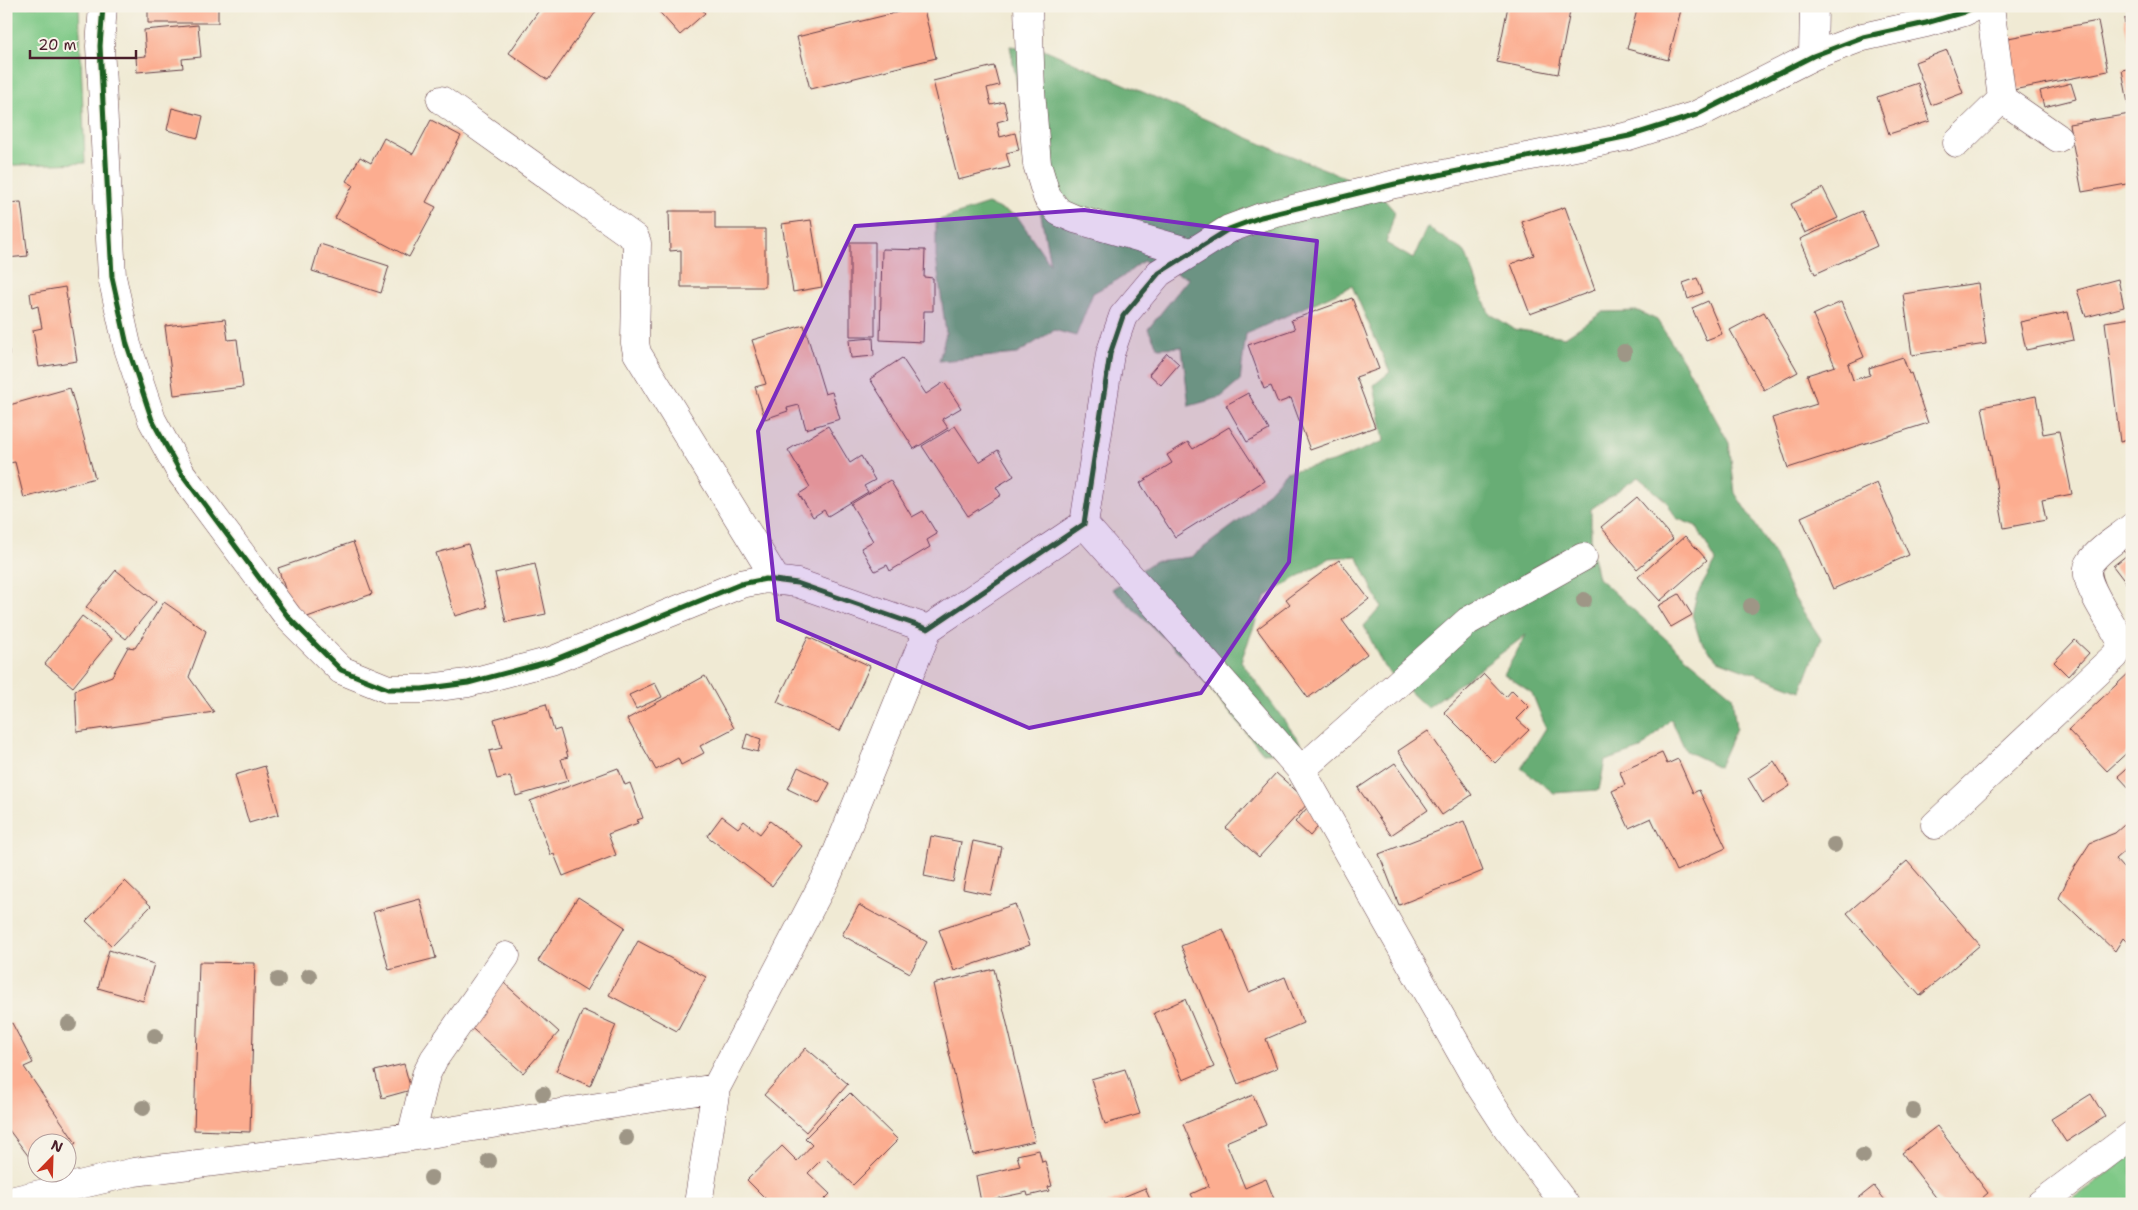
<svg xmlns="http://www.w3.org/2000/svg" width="2138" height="1210" font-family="'Shantell Sans',sans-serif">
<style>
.green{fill:#7fc987;stroke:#647459}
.forest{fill:#67ad74;stroke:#586650}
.building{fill:#fcad90}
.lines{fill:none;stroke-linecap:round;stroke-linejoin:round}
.minor-casing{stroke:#633d44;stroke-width:29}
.minor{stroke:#fff;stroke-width:28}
.cycleway-casing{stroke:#f7f3e8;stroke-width:8}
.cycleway{stroke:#1b5e20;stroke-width:5}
.tree{fill:#9e9686}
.marked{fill:#7b2cbf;fill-opacity:0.2;stroke:#7b2cbf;stroke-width:4;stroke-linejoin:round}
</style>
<rect width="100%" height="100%" fill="#f7f3e8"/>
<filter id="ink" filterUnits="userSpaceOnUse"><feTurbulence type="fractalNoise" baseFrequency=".02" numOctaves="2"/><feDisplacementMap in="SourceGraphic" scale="10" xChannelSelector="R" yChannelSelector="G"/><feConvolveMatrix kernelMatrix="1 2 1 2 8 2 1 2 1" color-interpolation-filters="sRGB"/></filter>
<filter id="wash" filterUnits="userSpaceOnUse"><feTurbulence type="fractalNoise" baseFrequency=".0096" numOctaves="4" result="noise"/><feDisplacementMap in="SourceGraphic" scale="20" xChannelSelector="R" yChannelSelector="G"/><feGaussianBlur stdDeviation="1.12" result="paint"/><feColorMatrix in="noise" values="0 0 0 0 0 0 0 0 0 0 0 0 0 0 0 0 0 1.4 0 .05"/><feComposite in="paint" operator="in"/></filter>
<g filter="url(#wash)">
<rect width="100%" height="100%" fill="#f0ead4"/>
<path class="green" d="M6 6H79L85 163 16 165 6 167Z
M2132 1156V1204H2065Z"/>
<path class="forest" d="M1010 46 1046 50 1274 149 1375 189 1395 212 1386 243 1413 259 1427 227 1465 252 1489 313 1514 329 1565 337 1603 312 1638 311 1657 320 1686 365 1729 443 1735 493 1774 554 1793 596 1821 639 1801 691 1718 660 1700 640 1692 615 1697 594 1716 561 1696 526 1676 518 1667 502 1638 477 1591 509V547L1598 578 1686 657 1732 695 1736 728 1719 767 1686 751 1671 719 1641 749 1605 761 1599 790 1554 793 1521 768 1546 728 1532 693 1504 674 1526 635 1427 708 1384 667 1364 626 1381 607 1357 556 1329 558 1265 597 1241 661 1307 752 1263 753 1185 658 1112 589 1155 561 1191 557 1247 515 1286 472 1333 462 1384 441 1374 385 1390 372 1352 286 1246 334 1240 381 1221 397 1189 406 1182 347 1158 348 1148 329 1189 278 1143 261 1121 278 1093 293 1076 336 1054 330 1017 354 939 361 946 333 936 257V221L988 204 1017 216 1050 264Z"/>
<g id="blocks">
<path class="building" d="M148 6H218V23H148Z
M542 6H600L548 80 509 53Z
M654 6H698L705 13 680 35Z
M923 6 936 58 810 89 797 37Z
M1508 6H1571L1558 74 1497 62Z
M1638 6H1682L1668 60 1627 49Z
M2132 17V57H2131L2124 19Z
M2098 21 2108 71 2013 90 2003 39Z
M198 25 201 57 182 59 183 68 137 72 136 57 146 56 144 30Z
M1947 50 1963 93 1931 105 1915 62Z
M994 66 999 85 987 88 991 105 1004 102 1008 119 997 122 1000 137 1015 133 1019 150 1006 153 1010 167 958 180 933 81Z
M2132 68V183L2082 192 2069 124 2130 114 2122 70Z
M1918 83 1930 121 1889 134 1877 97Z
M2071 83 2076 99 2044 107 2040 91Z
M172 108 203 116 198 138 167 130Z
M431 120 461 136 426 202 436 207 409 257 335 218 353 185 346 181 360 157 371 163 384 138 413 154Z
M1823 188 1838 218 1805 233 1791 204Z
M21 202 28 256 6 258V203Z
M1565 207 1595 290 1530 314 1511 264 1534 255 1522 222Z
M669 211H715V229H765V287H681V250L670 251Z
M1862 211 1877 246 1815 274 1800 239Z
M811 220 822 287 793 292 782 224Z
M850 242H875V336H850Z
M320 244 389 266 381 293 312 271Z
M882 249 925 250 924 277 933 278V311H924L923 342 880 340Z
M1697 278 1703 293 1688 299 1683 283Z
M2118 279 2124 307 2086 317 2077 290Z
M1978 283 1986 344 1912 355 1903 294Z
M65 287 77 361 39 367 33 330 42 328 38 306 32 308 30 293Z
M1352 298 1379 369 1356 377 1375 427 1310 450 1291 398 1278 403 1271 386 1264 389 1248 345 1295 329 1291 320Z
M1708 301 1722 334 1706 340 1692 308Z
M1841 302 1864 357 1848 364 1853 380 1870 375 1869 368 1903 357 1909 374 1911 373 1928 423 1788 468 1772 418 1817 404 1807 375 1835 366 1813 315Z
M1764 312 1798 372 1764 390 1730 330Z
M2068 312 2074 340 2026 350 2020 322Z
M2132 318V439L2120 442 2105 322Z
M225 319 228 340 237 339 243 387 174 395 165 326Z
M804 325 825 394 832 392 840 419 806 429 799 405 787 408 788 411 765 419 755 387 766 384 752 340Z
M873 338 874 356 851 358 849 340Z
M6 350H9V375H6Z
M1167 353 1179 364 1161 385 1149 374Z
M902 358 926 394 944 382 961 408 942 419 948 428 914 449 870 379Z
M70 388 95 478 24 498 15 462 9 463 6 452V406Z
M1248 393 1269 430 1247 442 1226 405Z
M2036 396 2043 434 2059 431 2072 494 2042 500 2046 520 2004 528 1982 407Z
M828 426 850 463 861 456 875 480 864 486 868 492 828 516 824 510 813 517 799 494 810 487 788 450Z
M955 426 979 462 998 450 1014 476 996 487 1001 495 968 516 922 446Z
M1229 427 1264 481 1175 537 1140 483 1172 463 1167 455 1188 442 1193 449Z
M890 480 912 517 923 511 937 534 927 540 930 547 890 571 887 565 875 571 861 548 873 541 851 504Z
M1877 483 1909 555 1833 589 1801 517Z
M1637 497 1673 539 1637 569 1601 527Z
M2132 534V591L2113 566 2127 555 2118 544Z
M1685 536 1707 560 1660 601 1638 577Z
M353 542 372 594 296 621 278 568Z
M468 544 487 607 455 616 436 553Z
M1339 560 1369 599 1342 620 1367 654 1308 698 1257 629 1290 604 1286 599Z
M535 564 546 614 506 622 495 573Z
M116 570 156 602 126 639 86 607Z
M1679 594 1692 615 1671 627 1658 606Z
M164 602 206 631 189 677 214 712 77 732 75 690 112 676 128 647 135 648Z
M82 616 112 639 73 687 45 664Z
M808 637 870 666 840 731 777 702Z
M2075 640 2089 653 2068 676 2054 662Z
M2132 670V748L2107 771 2068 730Z
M1484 674 1506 697 1512 690 1529 707 1517 719 1529 730 1495 763 1444 712Z
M705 676 734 728 700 746 704 753 681 765 678 758 656 770 627 719Z
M655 683 662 697 636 709 629 695Z
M546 704 554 731 560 729 568 757 561 759 568 781 516 796 510 776 497 779 489 751 502 748 494 719Z
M1428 731 1472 795 1442 815 1398 751Z
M747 734 761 739 758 752 743 748Z
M1662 753 1667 764 1678 759 1693 793 1699 790 1726 848 1676 871 1651 818 1629 828 1612 791 1625 785 1620 772Z
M1774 761 1790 786 1763 803 1748 778Z
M1395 763 1428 810 1391 835 1358 788Z
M2132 764V791L2118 776Z
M265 766 279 814 249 823 235 775Z
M798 767 830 783 819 804 788 789Z
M618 768 625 785 630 783 643 818 637 820 638 823 608 834 616 855 563 876 554 854 551 855 530 801Z
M1276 773 1309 802 1259 857 1226 828Z
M1307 808 1322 822 1310 836 1295 822Z
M722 816 738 828 744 821 760 834 770 821 802 846 772 886 707 836Z
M2132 818V844L2115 859 2132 878V942L2130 945 2123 938 2115 951 2059 898 2070 874 2090 843 2115 833Z
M1464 821 1483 871 1399 905 1379 854Z
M931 836 961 842 953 882 924 876Z
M973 841 1002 847 991 895 963 889Z
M1907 861 1980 945 1920 996 1847 913Z
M125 881 151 906 112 946 86 921Z
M578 897 625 927 586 991 538 961Z
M420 899 436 958 389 970 373 912Z
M1015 904 1030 945 954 971 939 930Z
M859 905 927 942 910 973 842 935Z
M1223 929 1249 992 1285 977 1303 1023 1266 1039 1277 1068 1238 1084 1181 946Z
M638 941 706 977 677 1031 609 995Z
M109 950 154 964 143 1001 98 988Z
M199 962 255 963 250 1132 194 1130Z
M994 969 1035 1141 973 1155 933 984Z
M504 983 559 1032 523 1073 467 1024Z
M1185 999 1214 1067 1183 1080 1154 1013Z
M583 1010 616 1025 590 1086 556 1071Z
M12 1023 33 1063 24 1067 76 1143 68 1149V1142H38V1169L6 1126V1026Z
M806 1048 848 1084 806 1132 764 1095Z
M404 1064 411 1090 382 1098 375 1071Z
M1125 1069 1140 1114 1105 1124 1091 1079Z
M850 1093 898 1140 853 1185 824 1157 808 1173 830 1194 820 1204H771L747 1180 782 1146 797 1161 812 1145 805 1138Z
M2091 1094 2105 1117 2066 1142 2051 1119Z
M1253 1095 1266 1125 1226 1142 1245 1188 1266 1179 1276 1204H1196L1191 1194 1209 1186 1183 1124Z
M1937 1126 1988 1193 1975 1204H1941L1902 1153Z
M1039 1150 1042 1162 1045 1161 1052 1186 1048 1187 1049 1191 1028 1196 1027 1192 981 1202 976 1176 1020 1166 1017 1155Z
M1874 1186 1888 1204H1851Z
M1145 1188 1152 1204H1106Z"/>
</g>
</g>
<g filter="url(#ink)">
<use href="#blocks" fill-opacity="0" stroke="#633d44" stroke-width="1"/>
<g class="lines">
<defs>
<path id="minor" d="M103 6 100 46 112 277 127 345 152 420 181 473 289 618 341 670 388 689H422L468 683 551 661 741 584 766 579 797 583 928 629 1084 524 1110 354 1123 316 1159 273 1229 229 1261 217 1395 184 1629 136 1696 115 1813 56 1863 37 1926 23 1964 12 1976 6
M1028 6 1031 91 1037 164 1047 197 1059 212 1075 219 1190 252
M1813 56 1814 6
M2002 99 2058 138
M441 100 635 238 637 243 635 343 637 353 777 581
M1957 143 2002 99 1990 6
M1084 524 1301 770 1480 1086 1508 1129 1565 1204
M1301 770 1468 621 1583 557
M1935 825 2115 656 2122 644C2115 625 2078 580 2090 563 2099 549 2119 538 2132 527
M411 1137 426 1075 434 1059 506 956
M6 1202 134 1172 411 1137 716 1088 829 872 928 629
M698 1204 716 1088
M2040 1204 2132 1135"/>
</defs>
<use href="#minor" class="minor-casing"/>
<use href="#minor" class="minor"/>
<defs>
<path id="cycleway" d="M103 6 100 46 112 277 127 345 152 420 181 473 289 618 341 670 388 689H422L468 683 551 661 741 584 766 579 797 583 928 629 1084 524 1110 354 1123 316 1159 273 1229 229 1261 217 1395 184 1629 136 1696 115 1813 56 1863 37 1926 23 1964 12 1976 6"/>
</defs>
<use href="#cycleway" class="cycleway-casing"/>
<use href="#cycleway" class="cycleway"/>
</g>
<g class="tree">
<circle cx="1624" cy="352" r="8"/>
<circle cx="1584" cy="600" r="8"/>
<circle cx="1751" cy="606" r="8"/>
<circle cx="1834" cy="845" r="8"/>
<circle cx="309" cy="976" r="8"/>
<circle cx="278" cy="980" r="8"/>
<circle cx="69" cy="1024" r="8"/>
<circle cx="155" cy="1036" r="8"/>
<circle cx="543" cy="1094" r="8"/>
<circle cx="143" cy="1108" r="8"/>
<circle cx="1913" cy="1111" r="8"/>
<circle cx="626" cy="1138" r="8"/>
<circle cx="1863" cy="1156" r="8"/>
<circle cx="489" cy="1161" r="8"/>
<circle cx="431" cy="1178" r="8"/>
</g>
</g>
<path class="marked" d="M1084 210 1317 241 1289 562 1201 693 1029 728 778 620 758 431 855 226Z"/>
<rect width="2138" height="1210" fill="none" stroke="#f7f3e8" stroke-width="25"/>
<g transform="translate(52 1158) rotate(23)"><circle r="24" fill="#f7f3e8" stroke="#b29e9c"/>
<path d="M0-4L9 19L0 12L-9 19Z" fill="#c8321e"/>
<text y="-8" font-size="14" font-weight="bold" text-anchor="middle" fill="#4a1f2b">N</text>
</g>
<path d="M30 50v8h106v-8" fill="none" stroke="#4a1f2b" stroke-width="2.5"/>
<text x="38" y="50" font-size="15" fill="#4a1f2b" stroke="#f7f3e8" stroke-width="4" paint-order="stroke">20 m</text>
</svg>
